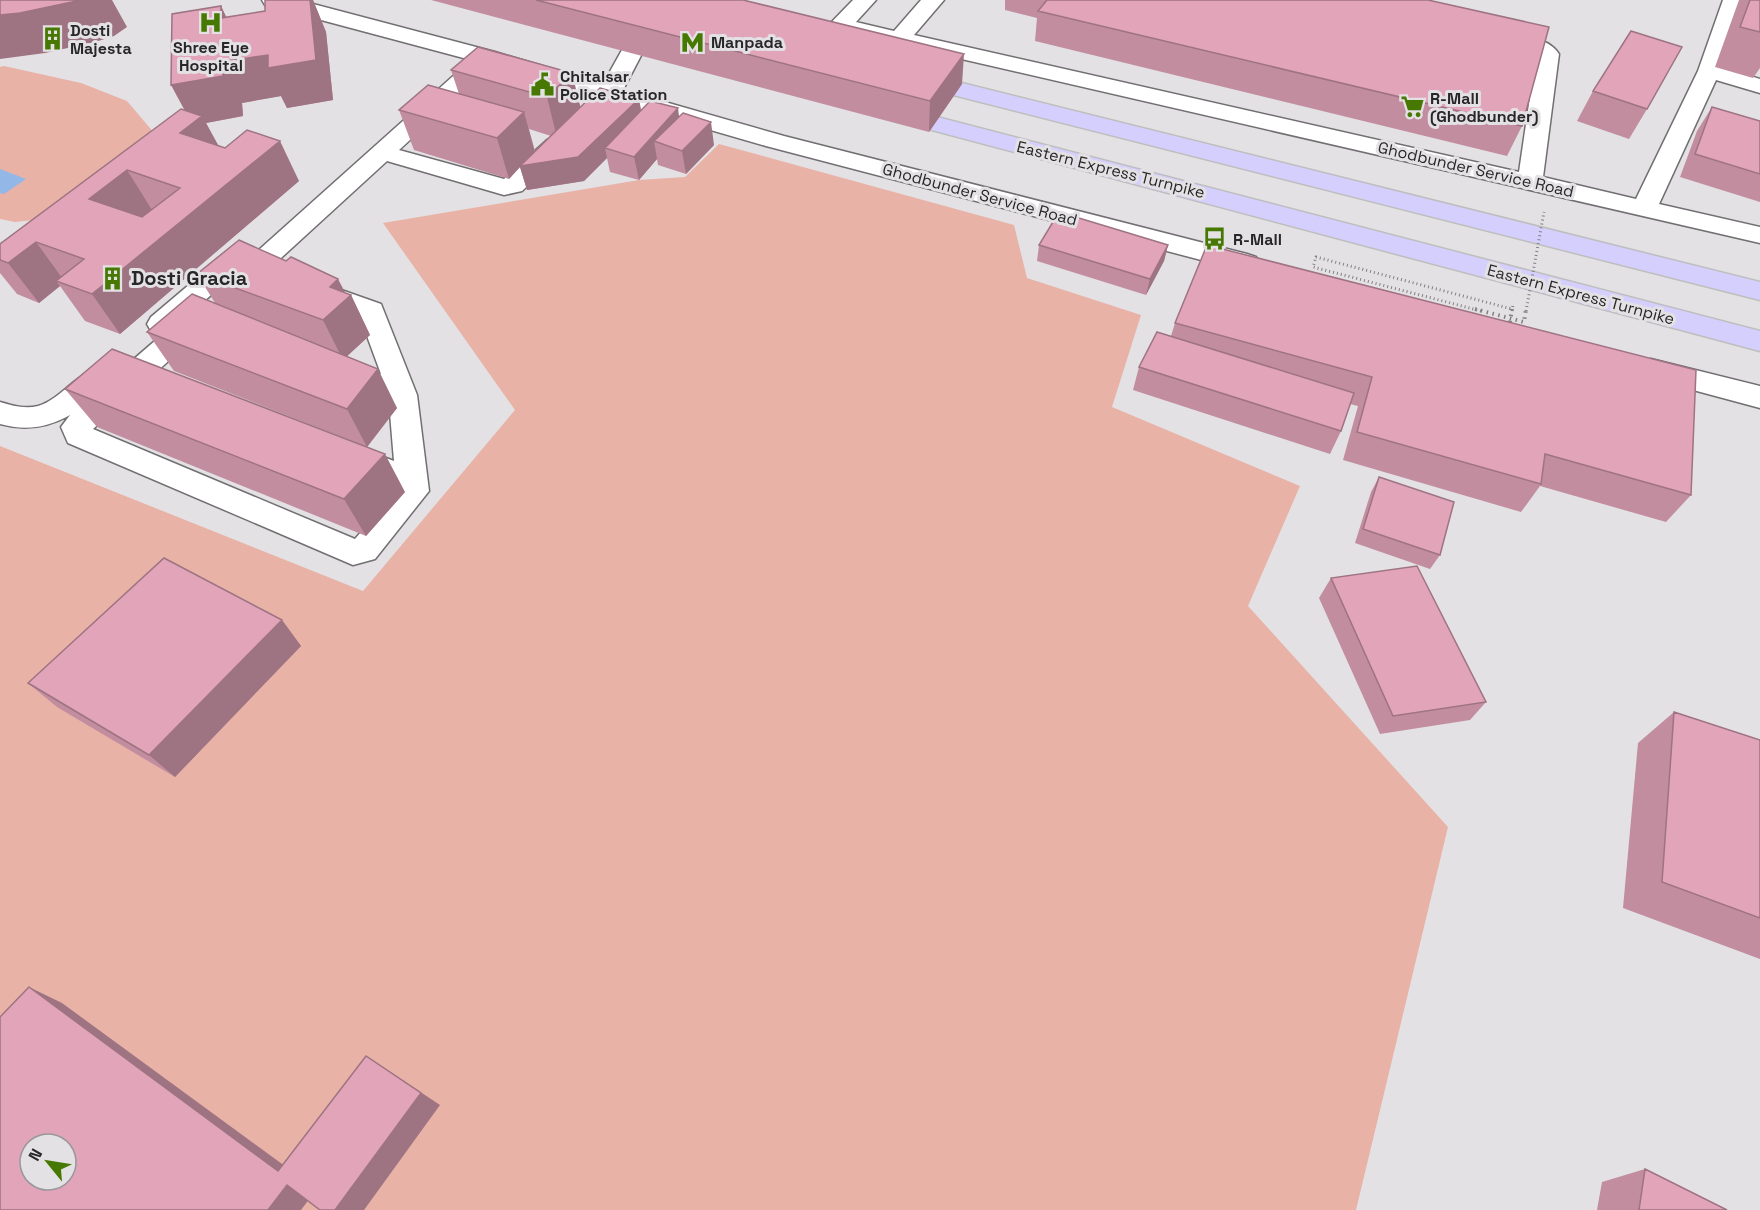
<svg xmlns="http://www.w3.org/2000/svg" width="1760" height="1210" font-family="'Space Grotesk',sans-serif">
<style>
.green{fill:#e8b2a7;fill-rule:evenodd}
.water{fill:#93b7e6}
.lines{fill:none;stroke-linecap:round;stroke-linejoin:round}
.minor-casing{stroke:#726f72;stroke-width:3}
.major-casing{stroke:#bebebe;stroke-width:3}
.path-far1{stroke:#828082;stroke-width:3;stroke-dasharray:1 3;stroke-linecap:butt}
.path{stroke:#828082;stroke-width:4;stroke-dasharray:1.5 4.5;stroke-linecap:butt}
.minor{fill:#fff;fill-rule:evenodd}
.major{fill:#d4cffc;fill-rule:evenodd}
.path-bridge-far1{stroke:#828082;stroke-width:3;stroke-dasharray:1 3;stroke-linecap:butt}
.path-bridge{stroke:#828082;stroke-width:4;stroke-dasharray:1.5 4.5;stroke-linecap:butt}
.wall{fill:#c28d9f;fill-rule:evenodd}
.shaded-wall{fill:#9e7382}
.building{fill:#e2a4b9;stroke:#9e7382;stroke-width:1.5;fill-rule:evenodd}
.labels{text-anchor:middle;stroke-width:6;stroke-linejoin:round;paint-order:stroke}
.far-poi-label{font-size:16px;font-weight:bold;fill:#282728;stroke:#e3e1e4;text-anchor:start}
.far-street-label{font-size:16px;fill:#282728;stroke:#e3e1e4}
.poi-label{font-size:20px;font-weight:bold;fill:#282728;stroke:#e3e1e4;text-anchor:start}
</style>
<rect width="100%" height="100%" fill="#e3e1e4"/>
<path class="green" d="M4 66 81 83 127 101 155 134 63 217 15 222 0 219V67Z
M719 144 1014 225 1027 278 1141 315 1112 407 1300 486 1248 606 1448 827 1356 1210H0V446L363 591 515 410 383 223 639 180 685 177ZM30 1144H66V1180H30Z"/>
<path class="water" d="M0 169 26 179 4 194 0 193Z"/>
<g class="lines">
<defs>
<path id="minor" d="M262 0H298L495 52 603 84 627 41 635 39 643 41 646 46 623 90 784 136 1247 254 1256 257 1260 263 1256 269 1247 272 766 146 614 102C605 110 600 115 587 112L583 107 594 96 491 66 399 150 504 179 547 140 556 138 565 140 568 145 565 150 522 191 504 195 387 161 246 290 237 293 228 290 224 284 190 313 204 315 208 322 204 329 93 429 355 539 398 489 343 465 339 457 343 449 354 446 394 461 389 401 337 379 333 372 337 365 347 362 381 374 360 317 303 295 300 289 303 283 313 280 381 304 417 395 429 491 375 559 353 565 68 443 61 427 70 415C47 428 25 431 0 424V402C13 406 25 409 38 406 64 399 81 363 108 372L112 378 164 333 151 331 147 324 151 317 229 251 238 248 247 251 251 257 471 60 265 5Z
M853 0H876L856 22 894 31 921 0H944L914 35 1519 172 1536 56C1519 47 1510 54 1493 50L1490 45 1493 40C1513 34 1546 34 1559 54L1543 177 1636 199 1698 71 1723 0H1745L1722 67 1760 79V93L1716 80 1659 204 1760 227V243L905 46C896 56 892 61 879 58L876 53 885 42 846 33C837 42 833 47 820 44L817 39 820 34Z
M1651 359 1760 386V408L1641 376 1637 369 1641 362Z"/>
<path id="major" d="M914 71 1760 282V300L906 83 903 78 906 73Z
M891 105 1760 331V351L883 117 879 112 883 107Z"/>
</defs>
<use href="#minor" class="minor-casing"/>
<use href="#major" class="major-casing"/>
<path class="path-far1" d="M1512 311 1513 305"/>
<path class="path" d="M1509 328 1512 309"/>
<use href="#minor" class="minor"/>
<use href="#major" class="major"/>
<path class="path-bridge-far1" d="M1481 311 1313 267 1316 257 1512 309
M1526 311 1544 212"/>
<path class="path-bridge" d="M1475 309 1524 322 1526 309"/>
</g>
<path class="wall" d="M265 0H313L326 32 333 100 287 108 281 96 242 103 243 116 206 123 218 145 299 181 120 334 85 321 60 286 39 303 17 294 0 273V244L184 110 221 6 226 17 265 11Z
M431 0H743L962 84 929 132Z
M1005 0H1428L1522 126 1507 156 1035 41 1037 18 1005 10Z
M1739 0H1760V68L1753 78 1715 67Z
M478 47 580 108 639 99 641 110 679 117 714 145 686 174 658 165 657 159 639 180 610 172 607 158 584 181 527 190 520 167 509 179 414 150 399 110 459 94 451 70ZM529 129 551 136 535 151Z
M1593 91 1647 109 1629 139 1577 121Z
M1712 107 1760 121V202L1680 177 1697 131Z
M1039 245H1168L1164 261 1146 295 1037 261Z
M1207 245 1691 495 1666 522 1540 486 1521 512 1343 460 1358 406 1350 404 1341 431 1330 454 1133 390 1139 367 1171 336 1175 323Z
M197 274 345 293 351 295 370 335 347 356 397 408 367 447 174 371 147 332 215 303Z
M65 389 405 492 366 536 97 427Z
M1379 477 1440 555 1430 569 1355 543 1371 492Z
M1331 578 1486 702 1470 720 1380 734 1319 598Z
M282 620 301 646 175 777 57 707 28 683Z
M1674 712 1760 740V959L1623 908 1638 743Z
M1645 1169 1727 1210H1597L1602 1182Z"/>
<path class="shaded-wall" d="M79 0H112L127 27 114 36 95 42 45 53 0 59V15Z
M310 0H313L326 32 333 100 287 108 281 96 242 103 243 116 206 123 224 156 180 133 192 124 171 85 222 62Z
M221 6 240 46 221 18Z
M964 54 962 84 929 132 930 101Z
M572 73 582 113 557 138 547 97Z
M639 99 643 123 605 148 607 158 584 181 527 190 520 167 509 179 497 138 524 112 535 153Z
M678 108 681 132 654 141 657 159 639 180 634 157Z
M711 122 714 145 686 174 682 151Z
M280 141 299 181 120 334 92 294Z
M127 170 152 210 116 239 89 199Z
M36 242 65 282 56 281 60 286 39 303 8 263Z
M1168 245 1164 261 1146 295 1150 279Z
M338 279 348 298 351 295 370 335 343 360 323 320 330 287Z
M378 369 397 408 367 447 347 409Z
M385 454 405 492 366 536 344 499Z
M282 620 301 646 175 777 149 755Z
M29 987 62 1003 304 1180 278 1171Z
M366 1056 440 1105 364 1210H335Z
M287 1185 313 1194 301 1210H268Z"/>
<path class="building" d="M0 0H79L72 2 20 13 0 15Z
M265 0H310L316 60 268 68V55L222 62 223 76 171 85 172 14 221 6V18L265 11Z
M536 0H743L964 54 930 101Z
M1047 0H1428L1549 27 1522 126 1038 11Z
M1750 0H1760V32L1740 27Z
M1631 31 1682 47 1647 109 1593 91Z
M478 47 572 73 547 97 451 70Z
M428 85 524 112 497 138 399 110Z
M600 88 639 99 578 157 520 166Z
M650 101 678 108 634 157 605 148Z
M1712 107 1760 121V174L1695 154Z
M181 109 202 116 180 133 225 148 247 130 280 141 92 294 56 281 84 259 36 242 8 263 0 260V244ZM127 170 180 188 142 217 89 199Z
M683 113 711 122 682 151 654 141Z
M1059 212 1168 245 1150 279 1039 245Z
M239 240 286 261 291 257 338 279 330 287 351 295 323 320 197 274Z
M1207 245 1696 370 1691 495 1545 454 1541 484 1357 432 1372 377 1175 323Z
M192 294 378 369 347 409 147 332Z
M1157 332 1354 393 1341 431 1139 367Z
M112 349 385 454 344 499 65 389Z
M1379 477 1454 502 1440 555 1363 529Z
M164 558 282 620 149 755 28 683Z
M1417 566 1486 702 1393 716 1331 578Z
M1674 712 1760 740V918L1662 882Z
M29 987 278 1171 366 1056 421 1093 335 1210H320L287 1185 268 1210H0V1017ZM30 1144H66V1180H30Z
M1645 1169 1727 1210H1639Z"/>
<defs>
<symbol id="hospital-bare" viewBox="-9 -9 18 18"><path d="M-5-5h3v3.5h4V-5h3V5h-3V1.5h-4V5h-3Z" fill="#477801" stroke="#e3e1e4" stroke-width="2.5" paint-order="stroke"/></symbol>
<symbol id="building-bare" viewBox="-9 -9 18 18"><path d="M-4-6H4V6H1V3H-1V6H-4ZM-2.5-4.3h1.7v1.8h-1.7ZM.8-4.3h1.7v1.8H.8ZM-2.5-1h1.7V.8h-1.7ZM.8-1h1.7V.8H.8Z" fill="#477801" stroke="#e3e1e4" stroke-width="2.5" paint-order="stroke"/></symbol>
<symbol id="metro-bare" viewBox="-9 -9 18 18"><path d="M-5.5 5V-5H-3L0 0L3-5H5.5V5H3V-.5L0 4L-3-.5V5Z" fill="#477801" stroke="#e3e1e4" stroke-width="2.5" paint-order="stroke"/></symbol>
<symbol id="civic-bare" viewBox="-9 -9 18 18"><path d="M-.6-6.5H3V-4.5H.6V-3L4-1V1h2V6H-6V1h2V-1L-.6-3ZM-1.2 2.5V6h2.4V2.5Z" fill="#477801" stroke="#e3e1e4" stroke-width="2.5" paint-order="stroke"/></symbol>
<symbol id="supermarket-bare" viewBox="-9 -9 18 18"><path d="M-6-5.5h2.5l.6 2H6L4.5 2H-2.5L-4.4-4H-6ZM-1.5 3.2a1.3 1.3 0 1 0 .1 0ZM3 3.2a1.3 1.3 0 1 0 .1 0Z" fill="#477801" stroke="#e3e1e4" stroke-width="2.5" paint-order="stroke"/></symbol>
<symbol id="bus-bare" viewBox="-9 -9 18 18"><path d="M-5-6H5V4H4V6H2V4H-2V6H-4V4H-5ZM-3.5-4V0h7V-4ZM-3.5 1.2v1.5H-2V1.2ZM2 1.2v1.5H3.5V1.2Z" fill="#477801" stroke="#e3e1e4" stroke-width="2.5" paint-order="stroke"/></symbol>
</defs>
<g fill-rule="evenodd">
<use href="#hospital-bare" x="194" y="6" width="33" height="33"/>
<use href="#building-bare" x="36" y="22" width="33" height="33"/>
<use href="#metro-bare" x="676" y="26" width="33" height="33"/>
<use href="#civic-bare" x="526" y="68" width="33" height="33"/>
<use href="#supermarket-bare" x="1396" y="90" width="33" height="33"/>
<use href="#bus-bare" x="1198" y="222" width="33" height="33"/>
<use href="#building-bare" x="96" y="262" width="33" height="33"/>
</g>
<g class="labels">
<g class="far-poi-label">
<text x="70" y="36">Dosti<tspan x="70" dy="18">Majesta</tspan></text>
<text x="711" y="48">Manpada</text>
<text x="211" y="53" text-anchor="middle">Shree Eye<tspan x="211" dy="18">Hospital</tspan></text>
<text x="560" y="82">Chitalsar<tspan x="560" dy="18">Police Station</tspan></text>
<text x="1430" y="104">R-Mall<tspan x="1430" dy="18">(Ghodbunder)</tspan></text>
<text x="1233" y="245">R-Mall</text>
</g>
<g class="far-street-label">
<text transform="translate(1111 169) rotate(14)" y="6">Eastern Express Turnpike</text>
<text transform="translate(1476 169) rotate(13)" y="6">Ghodbunder Service Road</text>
<text transform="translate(980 194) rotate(15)" y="6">Ghodbunder Service Road</text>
<text transform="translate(1581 294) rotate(15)" y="6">Eastern Express Turnpike</text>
</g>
<g class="poi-label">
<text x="131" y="285">Dosti Gracia</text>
</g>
</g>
<g transform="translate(48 1162) rotate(300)"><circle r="28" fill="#e3e1e4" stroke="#989799" stroke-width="1.5"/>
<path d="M0-4.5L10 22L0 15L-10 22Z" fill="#477801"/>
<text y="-9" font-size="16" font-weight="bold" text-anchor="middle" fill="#282728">N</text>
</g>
</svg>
